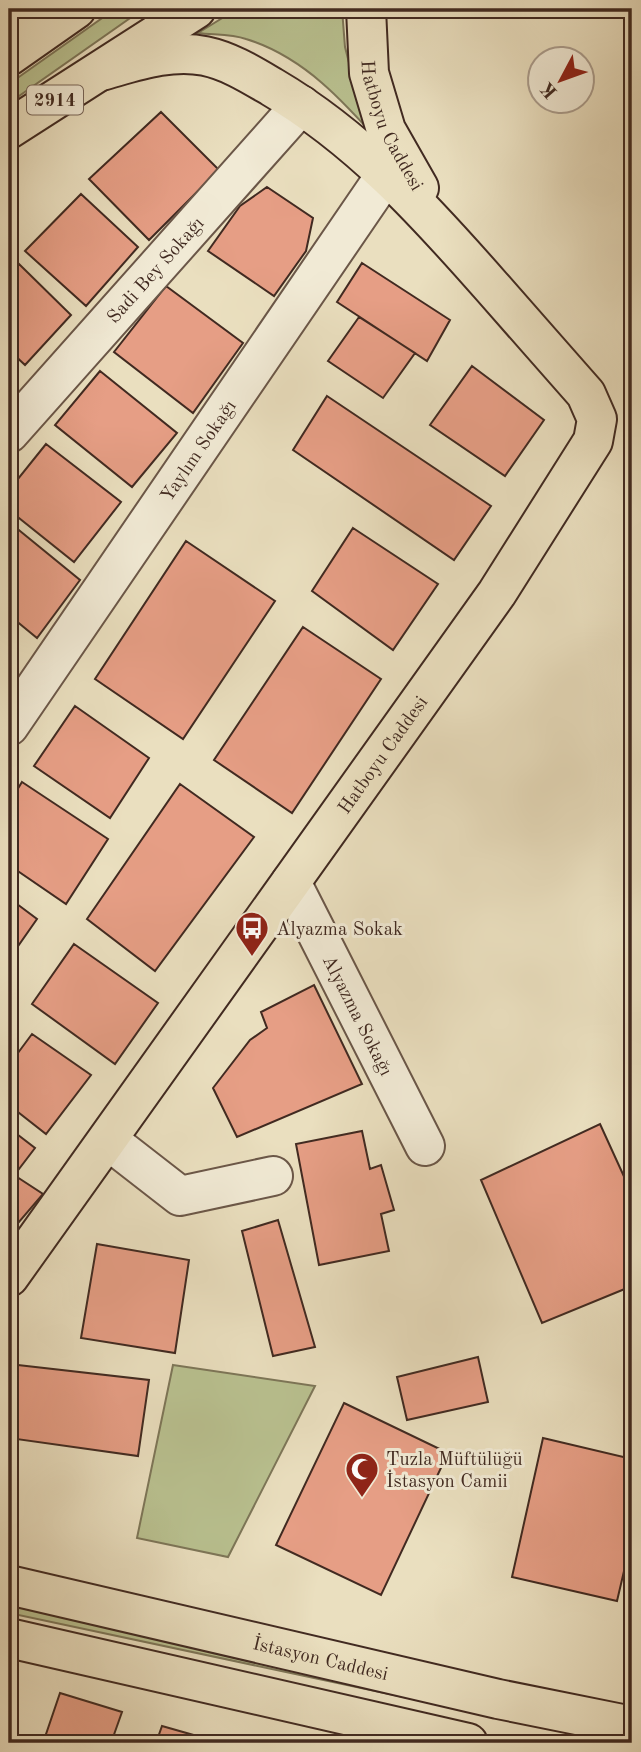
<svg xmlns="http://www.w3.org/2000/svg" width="641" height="1752" font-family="'Old Standard TT',serif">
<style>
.green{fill:#b9c190;stroke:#7d7658;stroke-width:2}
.building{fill:#e69e85;stroke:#412a21;stroke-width:2}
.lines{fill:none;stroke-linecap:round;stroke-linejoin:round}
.minor-casing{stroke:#6b5748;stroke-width:42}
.major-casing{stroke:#412a21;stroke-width:42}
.minor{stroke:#f1ead5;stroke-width:38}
.major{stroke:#eadfbf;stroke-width:38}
.labels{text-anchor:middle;stroke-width:6;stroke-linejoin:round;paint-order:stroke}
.shield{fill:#f1ead5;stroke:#766457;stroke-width:2}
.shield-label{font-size:18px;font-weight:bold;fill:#412a21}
.street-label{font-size:19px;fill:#412a21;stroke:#f1ead5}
.poi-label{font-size:19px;fill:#412a21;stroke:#f1ead5;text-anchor:start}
</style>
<rect width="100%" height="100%" fill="#eadfbf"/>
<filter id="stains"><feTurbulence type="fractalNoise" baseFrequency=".00286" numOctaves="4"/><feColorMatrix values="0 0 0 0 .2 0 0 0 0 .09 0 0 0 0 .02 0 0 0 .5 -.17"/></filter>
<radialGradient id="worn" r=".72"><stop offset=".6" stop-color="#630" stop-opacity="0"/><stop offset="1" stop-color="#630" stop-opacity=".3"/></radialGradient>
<path class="green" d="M115 9H143L9 103V84Z
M237 9H342L345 47 357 94 385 148C346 104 305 57 246 39 231 34 214 35 198 33Z
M173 1365 315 1386 228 1557 137 1538Z
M9 1604 632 1743H619L9 1613Z"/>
<path class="building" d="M161 112 219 170 149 240 89 179Z
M267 187 313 218 306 251 274 296 208 251 240 206Z
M81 194 138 247 86 306 25 251Z
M362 263 450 320 427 361 337 302Z
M19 264 71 315 25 365 9 350V275Z
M166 286 243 343 193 413 114 352Z
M359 317 415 353 383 398 328 361Z
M472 366 544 420 505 476 430 425Z
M100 371 177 433 132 487 55 425Z
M327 396 491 506 454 560 293 450Z
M46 444 121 502 74 562 9 510V490Z
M9 522 80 580 37 638 9 615Z
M353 528 438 584 393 650 312 591Z
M186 541 275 601 183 739 95 679Z
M303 627 381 679 292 813 214 760Z
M75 706 149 758 110 818 34 766Z
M22 782 108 839 66 904 9 865V803Z
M180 784 254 837 155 971 87 919Z
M9 898 37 919 9 959Z
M74 944 158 1003 115 1064 32 1004Z
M314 985 362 1084 237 1137 213 1088 250 1040 267 1028 261 1012Z
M32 1034 91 1075 46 1134 9 1105V1065Z
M600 1124 632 1194V1286L542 1323 481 1180Z
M9 1128 35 1148 9 1182Z
M362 1131 370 1169 381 1165 394 1210 381 1214 389 1251 319 1265 296 1144Z
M14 1175 43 1194 19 1222 9 1215V1182Z
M278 1220 315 1347 273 1356 242 1231Z
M97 1244 189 1260 175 1353 81 1338Z
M478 1357 488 1402 407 1420 397 1377Z
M9 1364 149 1380 138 1456 9 1438Z
M344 1403 448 1453 381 1595 276 1545Z
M543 1438 632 1459V1537L617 1601 512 1577Z
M60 1693 122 1712 111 1743H43Z
M162 1726 204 1738 202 1743H156Z"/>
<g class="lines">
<defs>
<g id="minor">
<path id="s1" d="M9 433 301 105"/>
<path id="s2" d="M9 726 387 173"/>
<path id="s3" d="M291 882 425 1146"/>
<path d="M108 1140 180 1196 273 1176"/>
</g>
<g id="major">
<path id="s4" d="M366 9 369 73 386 130 419 188"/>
<path d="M9 21 30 9"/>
<path d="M9 56 76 9"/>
<path d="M9 129 196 9"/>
<path id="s5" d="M9 1277 497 593 593 441 597 419 586 394C554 358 523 322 491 286 425 211 359 138 272 87 250 74 229 61 205 56 169 49 134 62 101 71"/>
<path id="s6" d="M9 1585 498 1699 632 1726"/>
<path d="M9 1638 468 1743"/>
</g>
</defs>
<use href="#minor" class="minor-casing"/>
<use href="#major" class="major-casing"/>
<use href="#minor" class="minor"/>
<use href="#major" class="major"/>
</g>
<defs>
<symbol id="bus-pin" viewBox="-11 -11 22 30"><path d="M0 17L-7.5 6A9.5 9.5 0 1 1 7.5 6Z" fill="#8f2418" stroke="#f1ead5"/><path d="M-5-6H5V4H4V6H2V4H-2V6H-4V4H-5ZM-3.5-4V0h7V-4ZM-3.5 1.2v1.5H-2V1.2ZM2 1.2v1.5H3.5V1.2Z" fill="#fff"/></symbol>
<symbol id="mosque-pin" viewBox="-11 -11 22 30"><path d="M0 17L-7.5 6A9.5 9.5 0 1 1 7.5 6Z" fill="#8f2418" stroke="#f1ead5"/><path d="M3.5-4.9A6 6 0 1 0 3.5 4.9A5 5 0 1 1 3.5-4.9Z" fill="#fff"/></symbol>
</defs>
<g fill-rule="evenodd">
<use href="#bus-pin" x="233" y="909" width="38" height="52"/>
<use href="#mosque-pin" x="343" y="1450" width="38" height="52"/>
</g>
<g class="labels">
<rect class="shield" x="27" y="85.5" width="56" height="29" rx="5"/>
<g class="shield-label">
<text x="55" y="106">2914</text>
</g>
<g class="street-label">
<text dy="7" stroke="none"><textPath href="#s4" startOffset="121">Hatboyu Caddesi</textPath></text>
<text dy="7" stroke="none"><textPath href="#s1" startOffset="219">Sadi Bey Sokağı</textPath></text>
<text dy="7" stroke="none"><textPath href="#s2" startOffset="334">Yaylım Sokağı</textPath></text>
<text dy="7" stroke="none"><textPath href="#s5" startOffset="642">Hatboyu Caddesi</textPath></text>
<text dy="7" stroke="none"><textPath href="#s3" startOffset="149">Alyazma Sokağı</textPath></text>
<text dy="7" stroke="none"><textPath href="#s6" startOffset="320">İstasyon Caddesi</textPath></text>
</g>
<g class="poi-label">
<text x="276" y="935">Alyazma Sokak</text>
<text x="386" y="1465">Tuzla Müftülüğü<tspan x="386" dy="22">İstasyon Camii</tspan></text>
</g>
</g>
<rect width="641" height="1752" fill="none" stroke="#eadfbf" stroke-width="35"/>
<rect x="10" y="10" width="620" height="1731" fill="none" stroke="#412a21" stroke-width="3.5"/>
<rect x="18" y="18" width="606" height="1717" fill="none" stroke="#412a21" stroke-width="2"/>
<g transform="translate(561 80) rotate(229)"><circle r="33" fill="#f1ead5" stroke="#ab9d8d" stroke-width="2"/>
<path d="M0-5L12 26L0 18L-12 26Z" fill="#8f2418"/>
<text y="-10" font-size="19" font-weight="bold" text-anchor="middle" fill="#412a21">K</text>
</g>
<rect width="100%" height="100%" filter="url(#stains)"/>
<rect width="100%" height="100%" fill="url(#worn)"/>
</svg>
